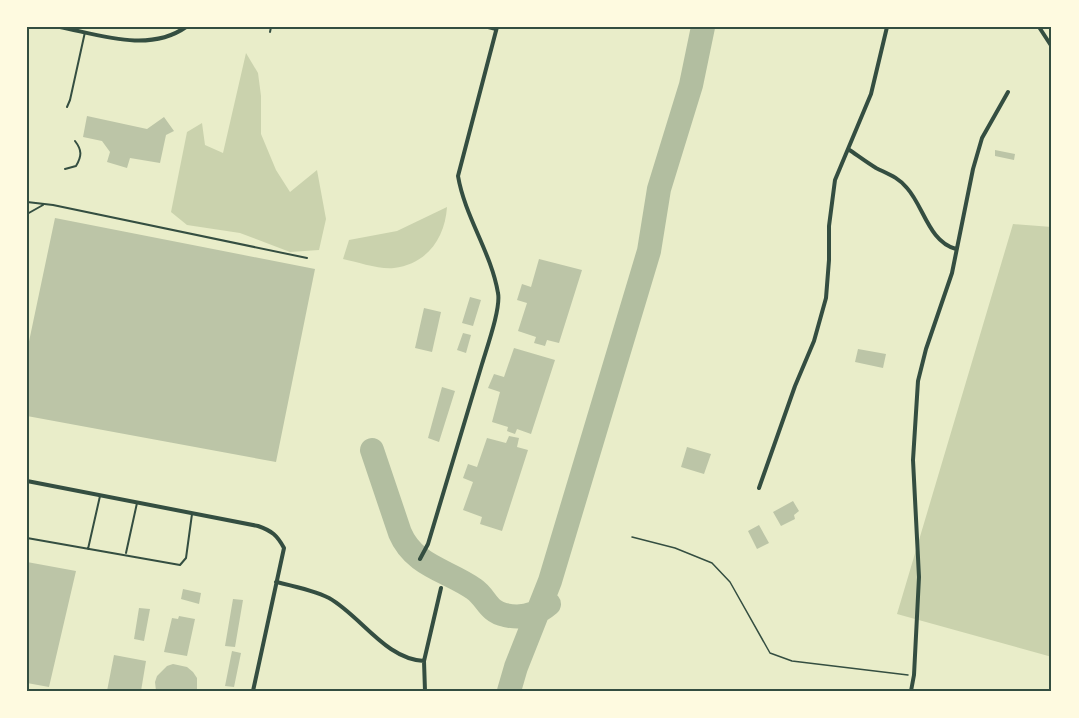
<svg xmlns="http://www.w3.org/2000/svg" width="1079" height="718" font-family="'Varela Round',sans-serif">
<style>
.green{fill:#cad2ad}
.lines{fill:none;stroke-linecap:round;stroke-linejoin:round}
.taxiway{stroke:#b2bea0;stroke-width:24}
.building{fill:#bcc5a7}
.path{stroke:#344e41;stroke-width:1.5}
.service{stroke:#344e41;stroke-width:2}
.minor{stroke:#344e41;stroke-width:4}
.neatline{fill:none;stroke:#344e41;stroke-width:2}
</style>
<rect width="100%" height="100%" fill="#e9edc9"/>
<path class="green" d="M246 53 258 73 261 96V134L276 170 290 192 317 170 326 219 319 250 290 252 240 233 187 225 171 212 187 132 202 123 205 145 223 153Z
M447 207C445 238 427 264 394 268 381 270 357 262 343 259L349 240 397 231Z
M1013 224 1052 227V657L897 614Z"/>
<g class="lines">
<path class="taxiway" d="M372 450 400 533C414 566 447 570 474 589 486 597 488 612 505 615 521 619 536 615 549 604
M509 691 516 667 550 581 649 251 659 189 691 85 703 27"/>
</g>
<path class="building" d="M87 116 147 129 164 117 174 131 166 135 160 163 130 158 127 168 107 162 110 152 102 141 83 137Z
M995 150 1015 154 1014 160 995 156Z
M55 218 315 269 276 462 27 416V351Z
M539 259 582 270 559 343 547 340 545 346 534 343 536 337 518 331 527 303 517 300 522 284 531 287Z
M470 297 481 300 473 326 462 323Z
M424 308 441 312 432 352 415 348Z
M463 333 471 335 466 353 457 350Z
M514 348 555 360 531 434 517 429 515 434 507 431 508 427 492 422 500 392 488 388 494 374 504 377Z
M858 349 886 354 883 368 855 362Z
M442 387 455 391 439 442 428 438Z
M509 436 519 438 517 447 528 450 502 531 480 524 482 517 463 510 473 482 463 478 468 464 477 467 487 438 506 443Z
M687 447 711 454 704 474 681 467Z
M793 501 799 511 794 515 795 519 781 526 773 512Z
M759 525 769 543 757 549 748 531Z
M27 562 76 571 49 687 27 683Z
M183 589 201 593 199 604 181 599Z
M233 599 243 600 235 647 225 646Z
M139 608 150 609 144 641 134 639Z
M179 616 195 619 187 656 164 652 172 618 178 619Z
M232 651 241 653 234 687 225 686Z
M114 655 146 661 141 691H107Z
M173 664 187 667 193 672 197 678V691H156L155 682 157 676 167 666Z"/>
<g class="lines">
<path class="path" d="M632 537 675 548 712 563 730 582 770 653 792 661 908 675"/>
<path class="service" d="M484 27 496 30
M270 32 271 27
M67 107 70 100 85 32
M65 169 76 166C82 156 82 150 75 141
M27 202 53 205 307 258
M27 214 43 205
M27 538 180 565 186 558 192 514
M88 549 100 496
M126 553 137 503"/>
<path class="minor" d="M60 27C100 35 149 53 186 27
M1039 27 1052 47
M848 149C857 155 866 162 876 168 888 174 898 177 907 188 924 207 929 242 956 249
M27 481 258 526C272 531 277 535 284 548L253 691
M759 488 795 386 814 341 826 298 829 260V226L835 180 871 94 887 27
M420 559 428 544C446 484 464 424 482 364 487 347 501 308 498 293 491 252 465 217 458 176L497 27
M276 582C293 586 313 590 329 598 361 616 385 659 424 661
M425 691 424 661 441 588
M911 691 914 675 919 577 913 460 918 381 926 349 952 273 973 169 982 138 1008 92"/>
</g>
<rect width="1079" height="718" fill="none" stroke="#fefae0" stroke-width="57"/>
<rect x="28" y="28" width="1022" height="662" class="neatline"/>
</svg>
